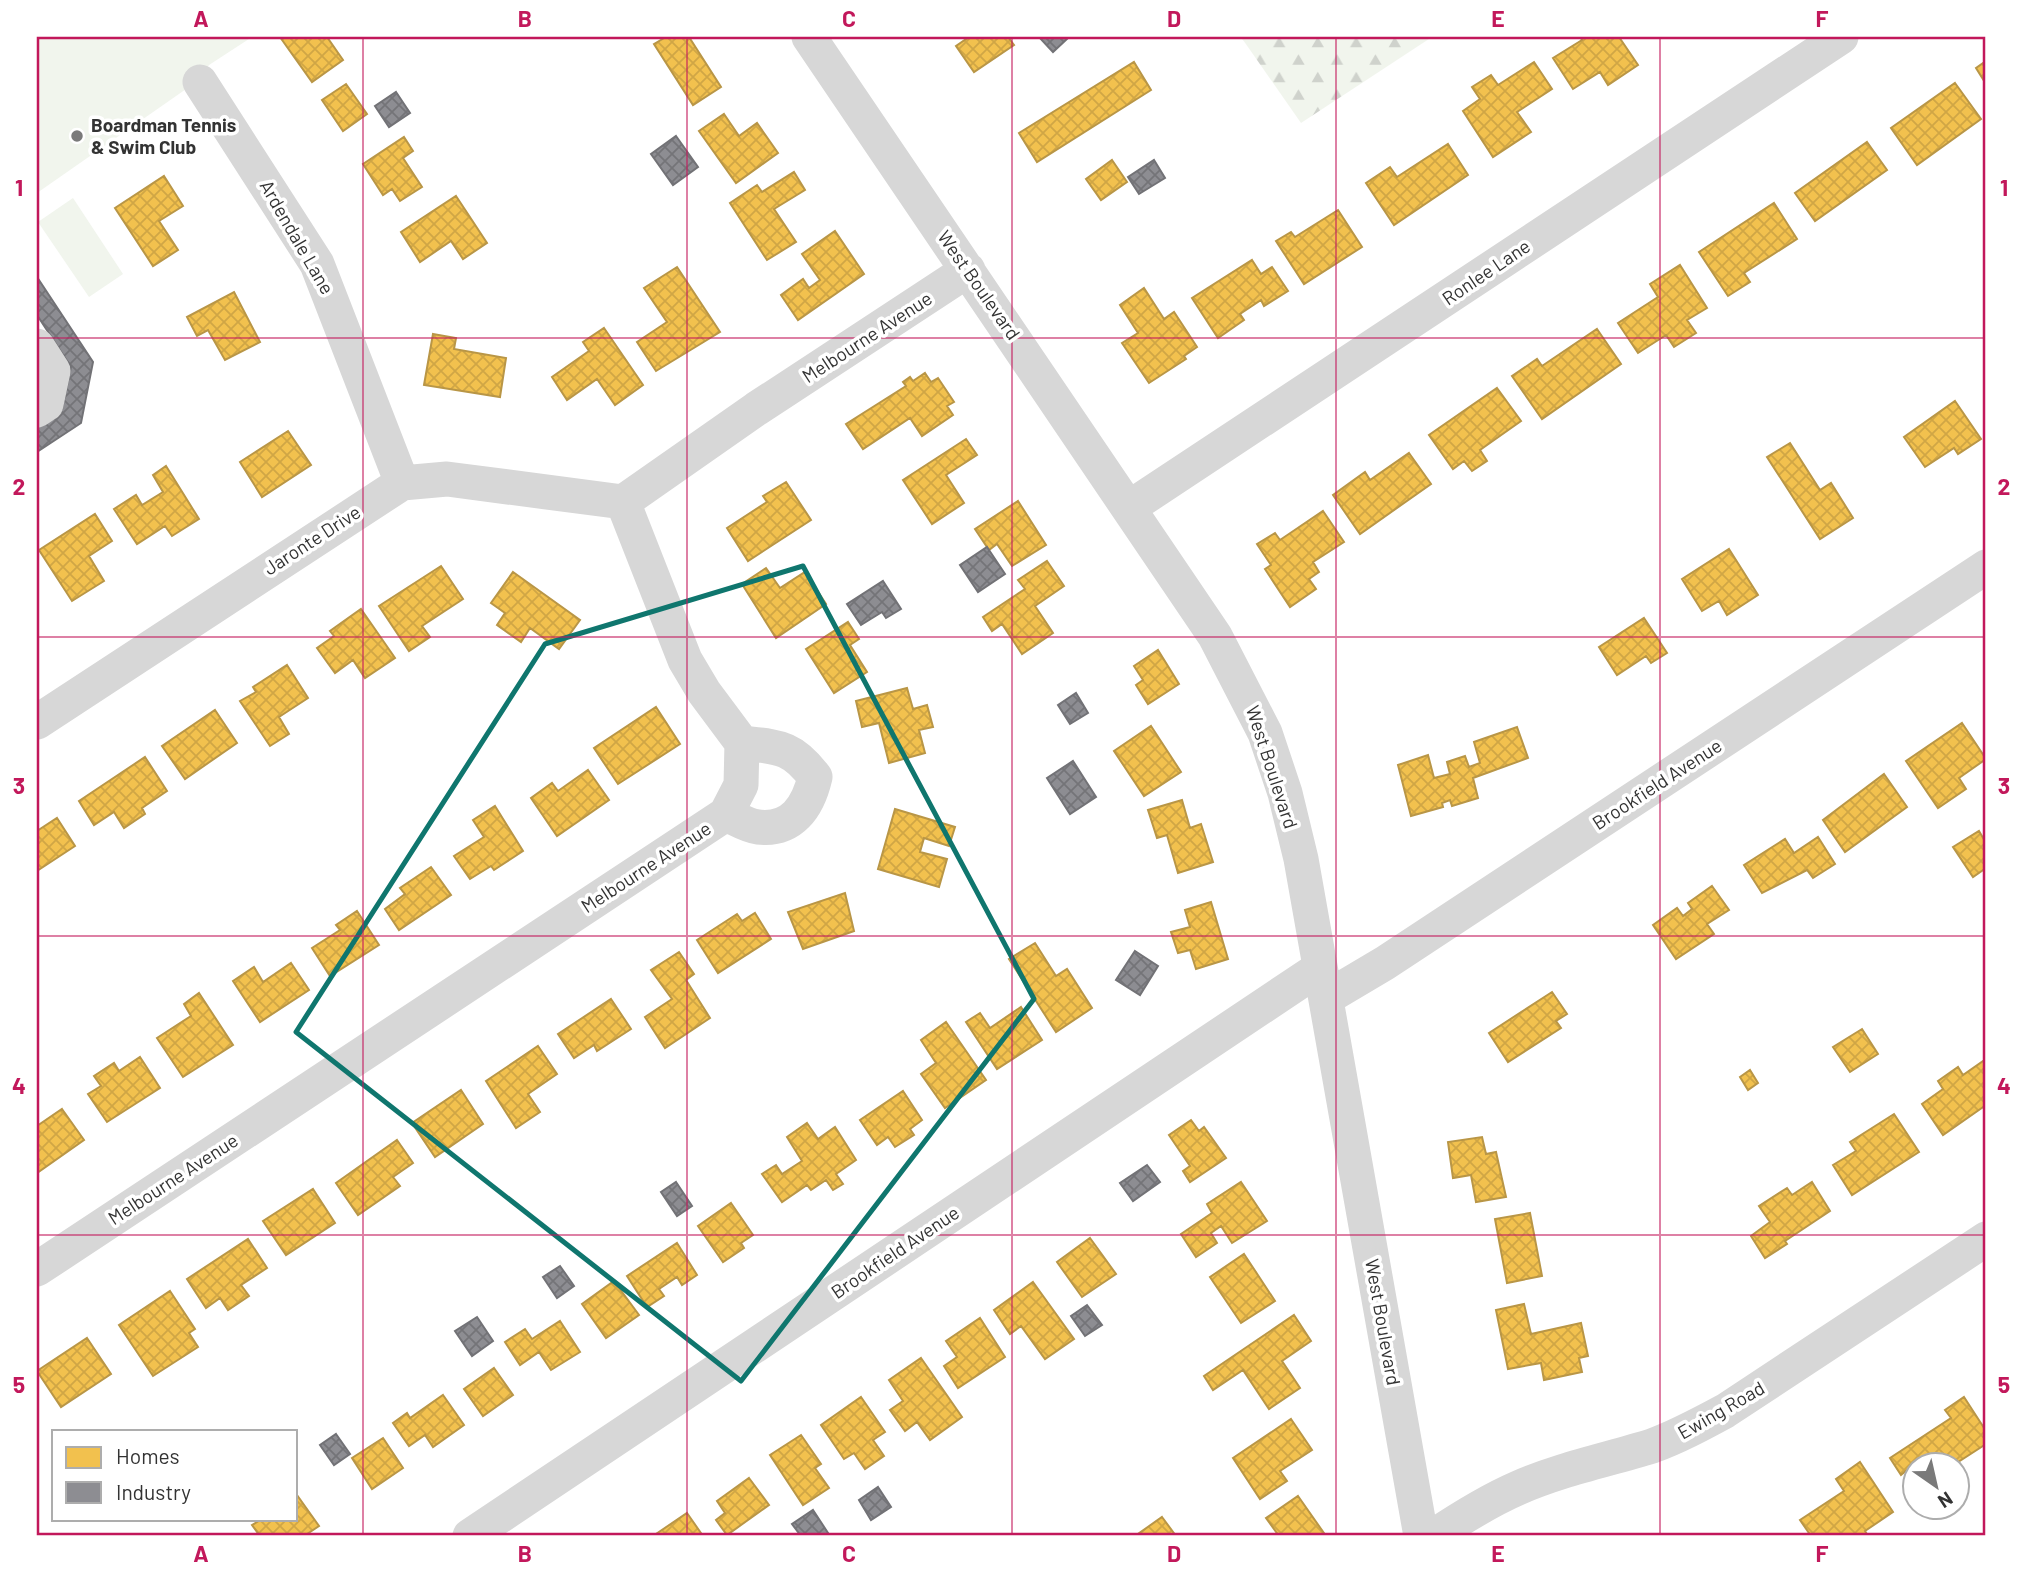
<svg xmlns="http://www.w3.org/2000/svg" width="2023" height="1573" font-family="Barlow,sans-serif">
<style>
.forest{fill:url(#forest-firs)}
.park{fill:#f1f5ed}
.homes{fill:url(#homes-cross-hatch);stroke:#b99646;stroke-width:2}
.industry{fill:url(#industry-cross-hatch);stroke:#727276;stroke-width:2}
.lines{fill:none;stroke-linecap:round;stroke-linejoin:round}
.minor{stroke:#d7d7d7;stroke-width:35}
.marked{fill:none;stroke:#0f766e;stroke-width:5;stroke-linejoin:round}
.grid{fill:none;stroke:#c2185b;stroke-width:2;stroke-opacity:0.55}
.poi-dot{fill:#7a7a7a;stroke:#fff;stroke-width:2.5}
.labels{text-anchor:middle;stroke-width:7;stroke-linejoin:round;paint-order:stroke}
.poi-label{font-size:19px;font-weight:bold;fill:#333;stroke:#fff;text-anchor:start}
.street-label{font-size:19px;fill:#333;stroke:#fff}
.neatline{fill:none;stroke:#c2185b;stroke-width:2.5}
.grid-label{font-size:23px;text-anchor:middle;font-weight:bold;fill:#c2185b}
</style>
<defs>
<pattern id="forest-firs" width="22" height="20" patternUnits="userSpaceOnUse" patternTransform="scale(1.75)"><rect width="22" height="20" fill="#f1f5ed"/><path d="M5 1l3.5 6h-7zM16 11l3.5 6h-7z" fill="#cfd2cc"/></pattern>
<pattern id="homes-cross-hatch" width="8" height="8" patternUnits="userSpaceOnUse" patternTransform="scale(1.75)"><rect width="8" height="8" fill="#f2c14e"/><path d="M0 0l8 8M0 8l8-8" fill="none" stroke="#d0a645"/></pattern>
<pattern id="industry-cross-hatch" width="8" height="8" patternUnits="userSpaceOnUse" patternTransform="scale(1.75)"><rect width="8" height="8" fill="#8d8d92"/><path d="M0 0l8 8M0 8l8-8" fill="none" stroke="#747478"/></pattern>
</defs>
<rect width="100%" height="100%" fill="#fff"/>
<path class="forest" d="M1241 37H1432L1301 123Z"/>
<path class="park" d="M37 37H252L209 65 199 80 37 193Z
M73 198 123 274 89 297 38 222Z"/>
<path class="homes" d="M280 37H327L343 60 312 82Z
M666 37H689L721 87 693 105 654 44Z
M969 37H1008L1014 45 974 72 956 46Z
M1580 37H1619L1638 65 1608 85 1600 72 1573 89 1553 58 1582 40Z
M1986 61V84L1976 68Z
M1134 62 1151 90 1037 162 1019 133Z
M1534 62 1552 89 1517 112 1531 132 1493 157 1463 111 1480 99 1472 87 1491 75 1498 85Z
M1955 83 1981 119 1917 165 1891 128Z
M346 84 367 114 343 131 322 100Z
M724 114 739 136 757 123 778 153 736 183 699 131Z
M404 137 413 151 403 158 422 187 400 201 392 189 383 195 363 164Z
M1867 142 1887 170 1815 221 1795 193Z
M1448 144 1468 175 1394 225 1366 183 1390 167 1397 177Z
M1112 160 1127 182 1101 200 1086 179Z
M794 172 805 190 774 209 796 242 767 260 730 203 757 185 762 192Z
M164 176 183 206 159 221 178 250 153 266 115 208Z
M456 196 487 243 463 259 451 241 420 262 401 232Z
M1774 203 1797 239 1744 273 1750 282 1728 296 1699 252Z
M1338 210 1362 247 1304 284 1276 241 1291 232 1295 237Z
M835 231 864 274 798 320 781 295 803 279 809 288 820 280 802 254Z
M1252 260 1261 274 1272 267 1288 291 1264 306 1261 300 1240 314 1244 320 1218 338 1192 298Z
M1680 265 1707 308 1687 320 1696 333 1674 347 1666 335 1638 353 1618 323 1658 297 1650 284Z
M677 267 720 332 656 371 637 342 667 322 644 288Z
M1144 288 1164 319 1174 312 1197 347 1184 356 1186 359 1149 383 1122 343 1138 333 1120 305Z
M234 292 260 342 225 360 208 330 197 336 187 317Z
M604 328 643 385 615 405 597 379 567 400 552 377 589 351 583 342Z
M1597 329 1621 364 1542 419 1512 376 1537 359 1542 366Z
M433 334 456 338 454 349 506 358 500 397 424 385Z
M925 373 931 382 938 378 954 402 947 406 953 415 922 436 910 418 863 449 846 424 906 386 903 382 910 377 913 381Z
M1497 388 1521 421 1480 450 1487 461 1472 471 1464 461 1453 469 1429 435Z
M1955 401 1981 439 1958 454 1954 448 1925 467 1904 437Z
M288 431 311 465 262 497 240 462Z
M966 439 977 455 946 475 964 503 932 524 903 480Z
M1790 443 1820 490 1831 483 1853 518 1820 539 1767 457Z
M1409 453 1431 484 1360 534 1333 495 1365 472 1370 480Z
M166 466 199 519 172 536 165 526 137 544 114 509 136 495 142 505 163 492 153 475Z
M786 482 811 520 748 561 727 528 767 502 763 496Z
M1018 501 1046 545 1012 566 997 544 989 550 975 529Z
M1323 511 1344 542 1313 562 1319 572 1309 579 1316 589 1290 607 1265 569 1271 565 1257 544 1275 533 1280 540Z
M95 514 112 541 89 556 104 581 72 601 39 550Z
M1729 549 1758 595 1727 615 1719 601 1702 611 1682 579Z
M1047 561 1064 586 1035 606 1053 633 1022 654 1002 624 992 631 983 617 1025 589 1018 580Z
M441 566 463 599 422 626 430 637 409 651 379 606Z
M766 568 780 588 805 572 826 604 776 638 742 584Z
M513 572 580 620 559 649 530 628 521 642 497 625 505 613 491 603Z
M361 609 395 658 365 678 353 660 335 673 317 648 334 636 330 631Z
M1644 618 1667 653 1651 663 1646 656 1617 675 1599 647Z
M848 622 859 639 850 645 867 672 834 693 806 649Z
M1158 650 1179 684 1148 704 1136 685 1143 680 1134 666Z
M287 665 308 698 279 717 289 734 270 746 240 701 256 692 253 687Z
M907 688 913 709 927 705 933 727 919 730 925 753 889 763 879 723 862 727 856 701Z
M656 707 680 744 618 784 594 748Z
M215 710 237 743 185 779 162 746Z
M1962 723 1986 759 1959 778 1966 789 1938 808 1906 761Z
M1151 726 1181 772 1144 796 1114 751Z
M1517 727 1528 758 1473 778 1478 798 1452 806 1450 800 1442 803 1443 807 1411 816 1398 765 1428 755 1434 778 1450 774 1447 762 1465 756 1469 767 1480 763 1474 742Z
M145 757 167 791 142 808 145 814 124 828 114 812 94 825 79 801Z
M588 770 609 800 557 836 531 798 552 783 558 791Z
M1884 774 1907 807 1845 852 1823 820Z
M1182 800 1190 828 1201 824 1213 862 1178 873 1167 835 1157 838 1148 810Z
M495 806 523 851 494 870 491 866 470 879 454 856 484 837 473 820Z
M895 809 955 827 949 846 924 838 920 852 947 859 939 887 878 869Z
M57 818 75 846 37 871V831Z
M1979 831 1986 843V868L1973 877 1953 847Z
M1818 837 1835 864 1813 878 1807 870 1762 893 1744 865 1785 839 1794 853Z
M431 867 451 895 399 930 385 909 405 894 400 888Z
M1712 886 1729 910 1707 924 1714 934 1676 959 1653 925 1677 908 1683 916 1692 909 1688 903Z
M845 893 854 931 803 949 788 912Z
M1211 902 1228 959 1196 969 1190 950 1178 953 1171 932 1190 927 1185 910Z
M357 911 379 945 330 976 312 948 340 930 336 925Z
M755 913 771 939 718 973 697 940 737 914 742 921Z
M1035 943 1056 976 1067 969 1092 1008 1056 1032 1009 959Z
M679 952 694 974 686 980 710 1018 665 1048 645 1017 672 999 651 970Z
M291 963 309 990 260 1022 233 981 254 967 263 982Z
M1552 992 1567 1014 1556 1021 1561 1028 1508 1062 1489 1033Z
M199 993 233 1045 183 1077 157 1038 191 1016 184 1004Z
M611 999 631 1029 597 1051 594 1045 574 1058 558 1034Z
M1021 1007 1042 1040 997 1069 966 1022 980 1013 990 1028Z
M946 1022 986 1080 945 1108 921 1074 936 1063 921 1040Z
M1862 1029 1878 1054 1850 1072 1833 1047Z
M538 1046 557 1074 528 1094 540 1112 516 1128 486 1081Z
M140 1057 160 1088 107 1122 88 1094 101 1086 94 1076 114 1063 119 1071Z
M1986 1059V1105L1943 1135 1922 1104 1943 1089 1938 1081 1958 1067 1963 1075Z
M1750 1070 1758 1083 1748 1090 1740 1077Z
M461 1090 483 1124 435 1157 412 1123Z
M903 1091 922 1120 910 1129 914 1135 895 1147 888 1137 877 1145 860 1120Z
M62 1109 84 1140 37 1173V1126Z
M1894 1114 1919 1152 1852 1195 1833 1165 1856 1151 1850 1142Z
M1191 1120 1199 1131 1204 1127 1226 1158 1190 1182 1183 1171 1190 1166 1169 1135Z
M807 1123 818 1139 835 1127 856 1160 836 1174 843 1184 833 1190 826 1180 811 1190 807 1185 782 1202 762 1174 776 1165 782 1174 802 1161 787 1137Z
M1482 1137 1486 1154 1496 1152 1506 1197 1476 1202 1471 1175 1453 1178 1448 1142Z
M397 1140 413 1163 393 1177 400 1186 358 1215 336 1183Z
M1241 1182 1267 1221 1232 1243 1221 1226 1211 1233 1217 1243 1196 1257 1181 1234 1212 1213 1207 1204Z
M1812 1182 1830 1211 1785 1241 1787 1244 1765 1258 1751 1236 1770 1222 1759 1206 1787 1188 1792 1195Z
M313 1189 335 1223 286 1255 263 1221Z
M731 1203 753 1235 741 1243 744 1248 723 1262 698 1226Z
M1530 1213 1542 1276 1507 1283 1495 1219Z
M1090 1238 1116 1274 1082 1297 1057 1262Z
M248 1239 267 1268 241 1285 249 1296 228 1310 220 1298 206 1308 187 1279Z
M677 1243 697 1275 682 1285 677 1277 659 1289 664 1296 647 1307 627 1276Z
M1244 1254 1275 1301 1241 1323 1210 1277Z
M614 1281 639 1315 606 1338 582 1304Z
M1033 1282 1074 1339 1045 1359 1021 1326 1010 1334 994 1310Z
M170 1291 195 1329 189 1333 198 1347 153 1376 119 1325Z
M1524 1304 1531 1334 1581 1323 1588 1356 1579 1358 1582 1372 1544 1380 1541 1363 1508 1369 1496 1310Z
M1294 1315 1311 1341 1282 1361 1300 1388 1269 1409 1243 1370 1213 1390 1204 1376Z
M980 1318 1005 1357 958 1388 944 1366 957 1357 946 1341Z
M560 1321 580 1352 551 1370 539 1352 520 1365 505 1342 525 1329 532 1339Z
M87 1338 111 1374 61 1407 37 1371Z
M921 1358 962 1417 930 1440 917 1422 905 1431 890 1410 903 1401 889 1380Z
M494 1368 513 1395 483 1416 464 1389Z
M443 1395 464 1425 433 1447 425 1435 409 1446 393 1423 407 1413 410 1418Z
M861 1397 885 1432 873 1440 884 1456 865 1469 854 1453 844 1459 821 1425Z
M1964 1397 1986 1431V1444L1955 1464 1947 1457 1935 1464H1914L1901 1475 1890 1458 1951 1418 1945 1410Z
M1291 1419 1312 1450 1280 1471 1287 1481 1260 1499 1233 1458Z
M801 1435 821 1464 815 1468 829 1488 803 1505 770 1455Z
M383 1438 403 1468 372 1489 352 1458Z
M1860 1462 1893 1512 1865 1531 1868 1536H1811L1800 1520 1844 1491 1836 1479Z
M749 1478 769 1505 727 1535 716 1520 725 1513 717 1501Z
M297 1495 319 1526 304 1536H260L252 1525 262 1519H296Z
M1298 1496 1326 1536H1279L1266 1518Z
M687 1513 703 1536H653Z
M1162 1517 1176 1536H1135Z"/>
<path class="industry" d="M1039 37H1066L1068 38 1053 52Z
M396 92 410 113 389 127 375 106Z
M676 136 698 167 673 185 651 154Z
M1154 160 1165 178 1139 194 1128 177Z
M37 277 93 362 81 423 37 452V426L62 409 71 367 37 315Z
M987 547 1005 574 978 592 960 565Z
M883 581 901 609 886 618 882 612 861 625 847 604Z
M1076 693 1088 713 1070 724 1058 705Z
M1073 761 1096 797 1070 814 1047 778Z
M1135 951 1158 966 1140 995 1116 980Z
M1147 1165 1160 1182 1133 1201 1120 1183Z
M676 1182 692 1206 677 1216 661 1192Z
M560 1266 574 1286 557 1298 543 1277Z
M1087 1305 1102 1325 1085 1336 1071 1316Z
M477 1317 493 1341 472 1356 455 1331Z
M336 1434 350 1454 334 1465 320 1445Z
M878 1487 891 1507 871 1520 859 1500Z
M813 1510 830 1536H801L792 1524Z"/>
<g class="lines">
<path class="minor" d="M809 37 1215 636 1265 733 1285 793 1301 859 1421 1536
M200 82 317 264 402 483
M37 346 53 371 46 404 37 410
M623 502 756 409 968 270
M1130 507 1841 37
M37 722 402 483 447 479 623 502
M726 814C735 818 748 826 758 827 792 831 808 807 815 777 792 746 778 747 742 743
M1326 998 1385 963 1986 567
M37 1269 726 814 741 785 742 743 704 692 685 660 623 502
M470 1536 1320 968
M1434 1536C1461 1518 1488 1501 1518 1488 1561 1469 1607 1460 1652 1446 1677 1437 1701 1424 1725 1411L1986 1239"/>
</g>
<path class="marked" d="M803 566 1034 999 741 1381 296 1032 545 644Z"/>
<path class="grid" d="M363 37V1536M687 37V1536M1012 37V1536M1336 37V1536M1660 37V1536M37 338H1986M37 637H1986M37 936H1986M37 1235H1986"/>
<circle class="poi-dot" cx="77" cy="136" r="7"/>
<g class="labels">
<g class="poi-label">
<text x="91" y="132">Boardman Tennis<tspan x="91" dy="22">&amp; Swim Club</tspan></text>
</g>
<g class="street-label">
<text transform="translate(297 237) rotate(60)" y="7">Ardendale Lane</text>
<text transform="translate(1486 272) rotate(-34)" y="7">Ronlee Lane</text>
<text transform="translate(979 285) rotate(55)" y="7">West Boulevard</text>
<text transform="translate(867 337) rotate(-33)" y="7">Melbourne Avenue</text>
<text transform="translate(312 540) rotate(-33)" y="7">Jaronte Drive</text>
<text transform="translate(1272 767) rotate(72)" y="7">West Boulevard</text>
<text transform="translate(1657 784) rotate(-33)" y="7">Brookfield Avenue</text>
<text transform="translate(646 867) rotate(-33)" y="7">Melbourne Avenue</text>
<text transform="translate(173 1179) rotate(-33)" y="7">Melbourne Avenue</text>
<text transform="translate(895 1252) rotate(-34)" y="7">Brookfield Avenue</text>
<text transform="translate(1383 1322) rotate(80)" y="7">West Boulevard</text>
<text transform="translate(1721 1410) rotate(-30)" y="7">Ewing Road</text>
</g>
</g>
<rect width="2023" height="1573" fill="none" stroke="#ffffff" stroke-width="77"/>
<rect x="52" y="1430" width="245" height="91" fill="#ffffff" stroke="#adadad" stroke-width="2"/>
<rect x="66" y="1447" width="35" height="21" fill="#f2c14e" stroke="#adadad" stroke-width="2"/>
<text x="116" y="1464" font-size="21" fill="#333333">Homes</text>
<rect x="66" y="1482" width="35" height="21" fill="#8d8d92" stroke="#adadad" stroke-width="2"/>
<text x="116" y="1500" font-size="21" fill="#333333">Industry</text>
<g transform="translate(1936 1486) rotate(146)"><circle r="33" fill="#ffffff" stroke="#adadad" stroke-width="2"/>
<path d="M0-5L12 26L0 18L-12 26Z" fill="#7a7a7a"/>
<text y="-10" font-size="19" font-weight="bold" text-anchor="middle" fill="#333333">N</text>
</g>
<rect x="38" y="38" width="1946" height="1496" class="neatline"/>
<g class="grid-label">
<text x="201" y="27">A</text>
<text x="525" y="27">B</text>
<text x="849" y="27">C</text>
<text x="1174" y="27">D</text>
<text x="1498" y="27">E</text>
<text x="1822" y="27">F</text>
<text x="19" y="196">1</text>
<text x="2004" y="196">1</text>
<text x="19" y="495">2</text>
<text x="2004" y="495">2</text>
<text x="19" y="794">3</text>
<text x="2004" y="794">3</text>
<text x="19" y="1094">4</text>
<text x="2004" y="1094">4</text>
<text x="19" y="1393">5</text>
<text x="2004" y="1393">5</text>
<text x="201" y="1562">A</text>
<text x="525" y="1562">B</text>
<text x="849" y="1562">C</text>
<text x="1174" y="1562">D</text>
<text x="1498" y="1562">E</text>
<text x="1822" y="1562">F</text>
</g>
</svg>
